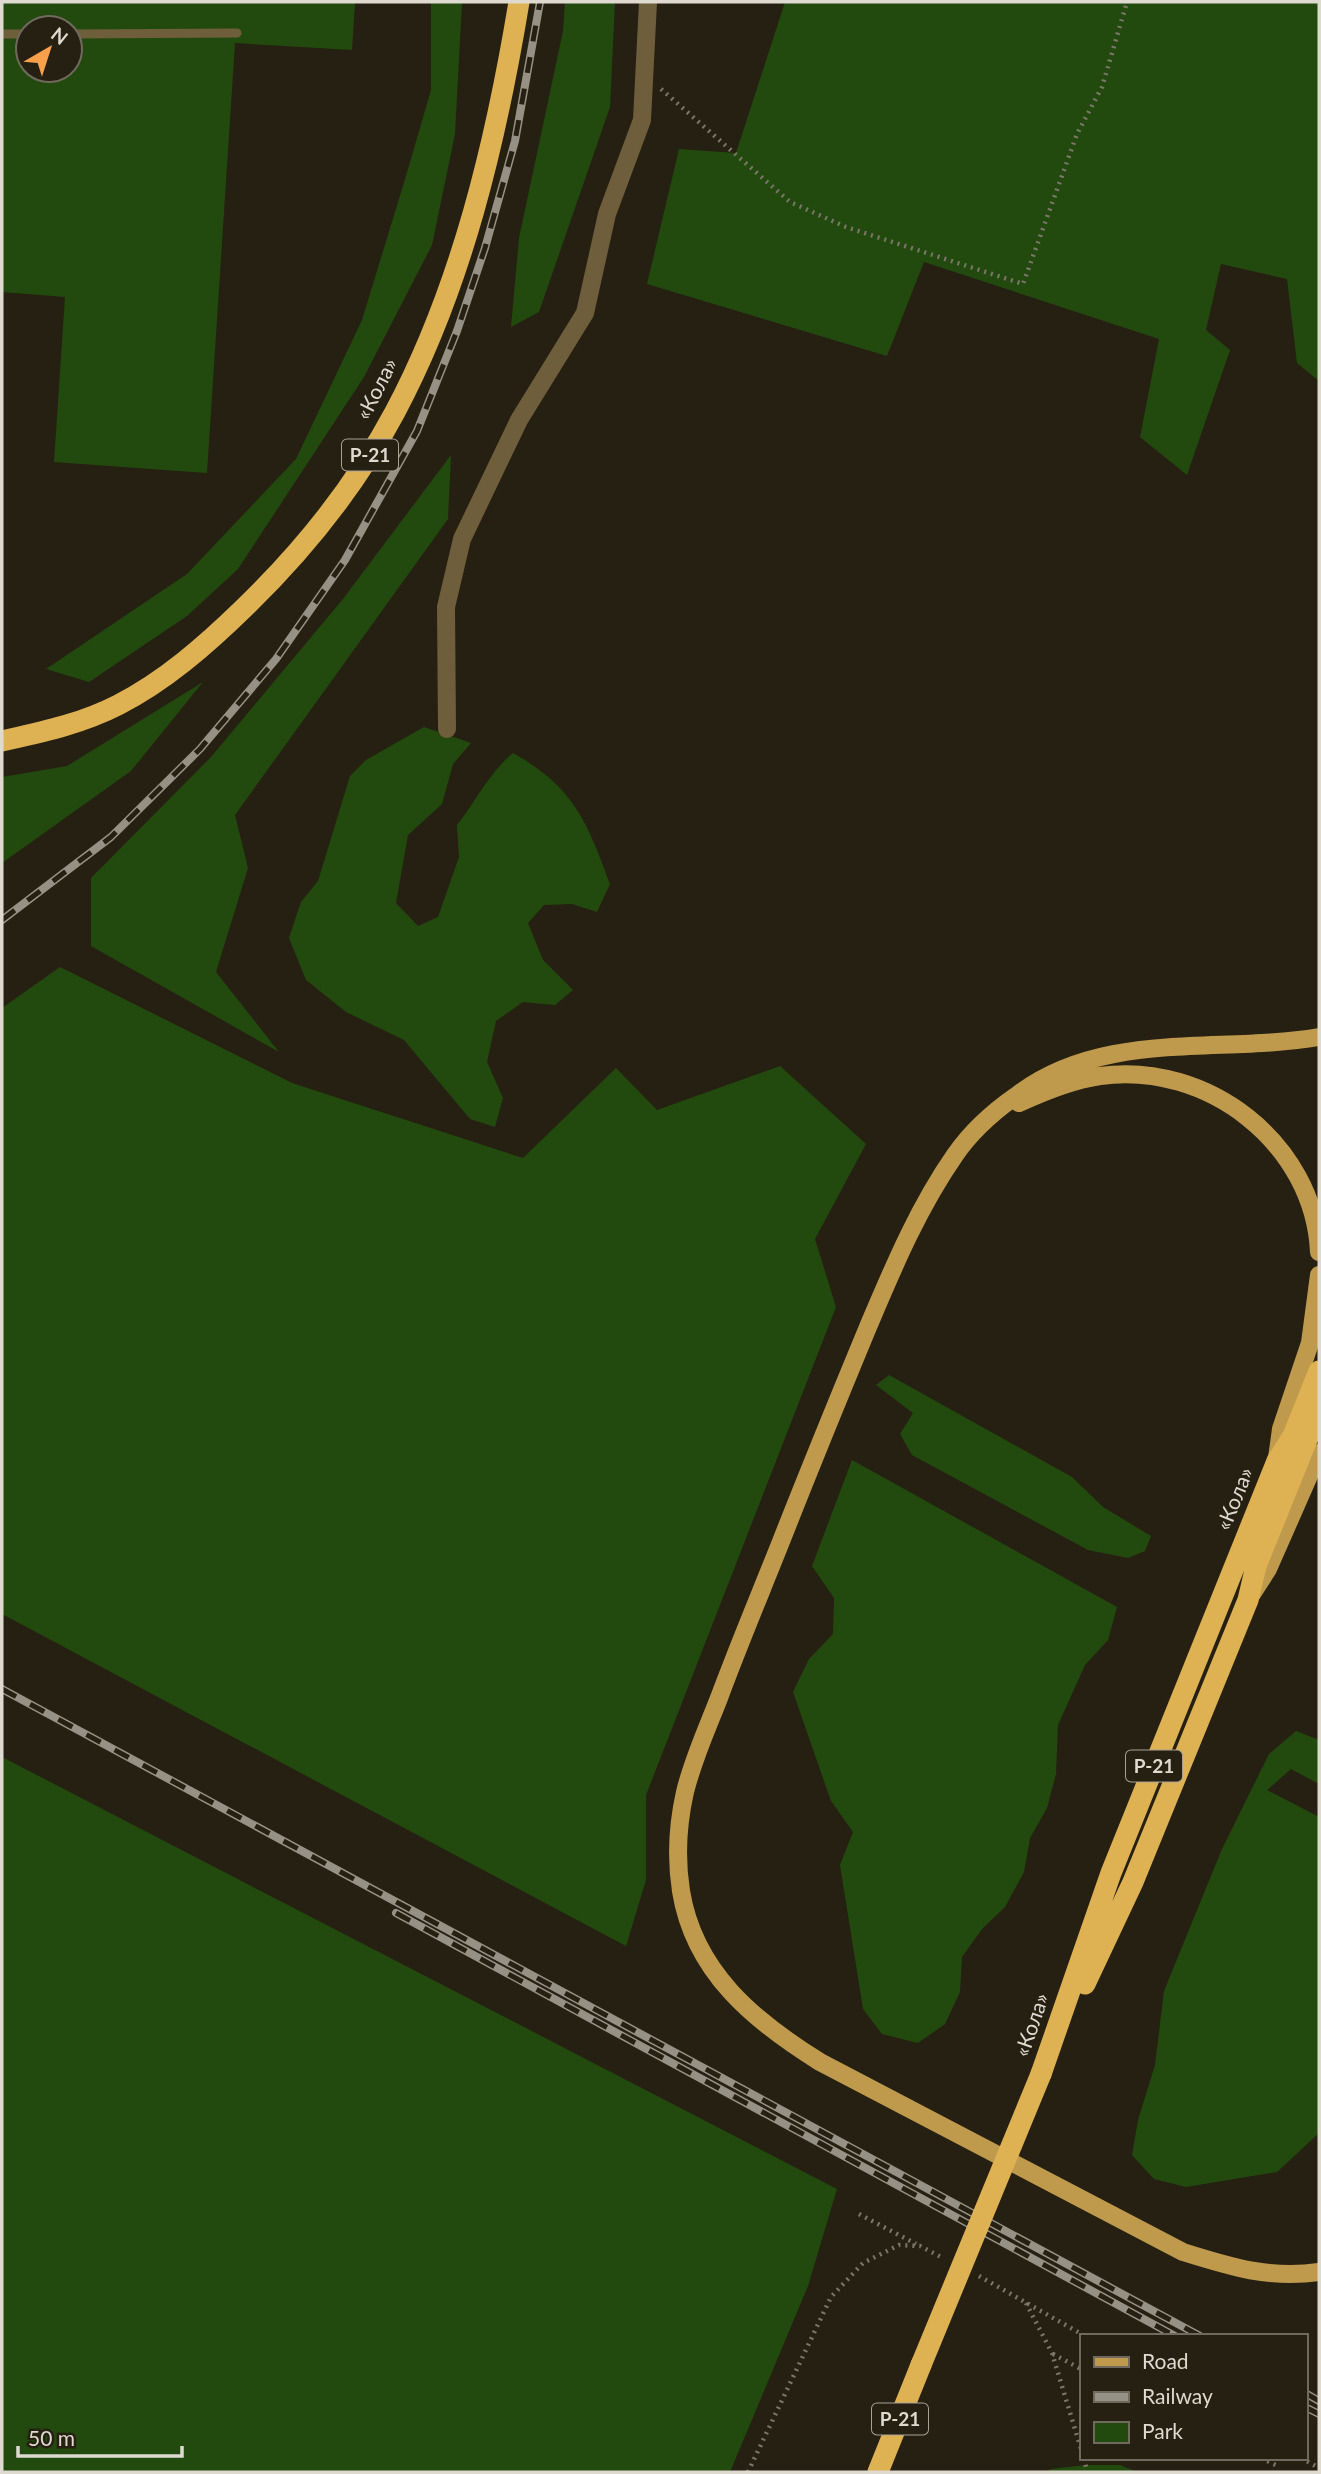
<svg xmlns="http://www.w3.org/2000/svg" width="1321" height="2474" font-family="Lato,sans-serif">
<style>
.green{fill:#224a0e;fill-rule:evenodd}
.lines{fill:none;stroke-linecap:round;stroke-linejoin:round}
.path{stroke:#7b766a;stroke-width:4.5;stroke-dasharray:2 5;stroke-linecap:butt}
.lane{stroke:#6f5e3b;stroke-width:9}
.street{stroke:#6f5e3b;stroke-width:18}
.primary{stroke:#bf9a4d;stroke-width:18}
.highway{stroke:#deb152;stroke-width:21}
.rail-casing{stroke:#969185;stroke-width:8}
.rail{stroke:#262012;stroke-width:5;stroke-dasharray:16;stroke-linecap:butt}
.highway-bridge{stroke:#deb152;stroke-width:21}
.labels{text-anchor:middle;stroke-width:6;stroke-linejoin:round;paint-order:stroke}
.shield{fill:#262012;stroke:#a7a297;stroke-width:2}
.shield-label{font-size:19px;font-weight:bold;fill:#dedad0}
.street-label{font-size:21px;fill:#dedad0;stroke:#262012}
</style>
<rect width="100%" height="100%" fill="#262012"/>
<path class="green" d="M2 2H355L352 50 235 43 207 473 54 462 65 297 2 292ZM28 28H70V70H28Z
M431 2H462L455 134 432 245 364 377 238 569 187 616 89 682 46 669 187 574 296 459 362 320 406 176 431 90Z
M565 2H615L610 107 539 312 511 327 519 238 563 31Z
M785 2H1319V381L1297 363 1287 279 1221 264 1206 330 1230 350 1187 475 1140 437 1159 339 924 262 887 356 647 284 679 149 736 153Z
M451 455 448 519 235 815 248 868 216 972 279 1052 91 946V878L211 757 343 599Z
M203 682 131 771 2 863V777L67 766Z
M424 727 471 743 453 764 442 804 408 835 396 903 418 926 438 917 459 857 457 825C476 801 489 773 513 753 574 787 587 822 610 884L597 912 572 904 544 905 528 923 543 960 573 990 555 1005 523 1002 496 1021 487 1062 503 1098 495 1127 470 1119 404 1040 346 1012 306 980 289 938 301 902 318 881 350 776 366 760Z
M60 967 292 1083 523 1158 616 1068 657 1110 780 1066 866 1144 815 1239 836 1307 646 1795V1880L626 1946 2 1614V1008Z
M889 1375 1072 1477 1103 1507 1151 1536 1145 1551 1128 1558 1088 1550 912 1455 900 1434 913 1413 876 1385Z
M852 1460 1117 1607 1108 1640 1085 1665 1058 1725 1056 1774 1047 1808 1030 1838 1024 1872 1005 1907 982 1929 962 1957 960 1992 945 2024 918 2043 882 2034 863 2009 840 1865 853 1832 831 1801 793 1692 809 1659 833 1634 834 1598 812 1566Z
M1296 1731 1319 1740V1784L1291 1769 1267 1790 1319 1817V2133L1277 2172 1186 2187 1154 2179 1132 2155 1138 2120 1155 2065 1164 1991 1222 1849 1269 1754Z
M2 1757 837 2189 808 2286 730 2472H2Z
M1086 2465H1120L1137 2472H1046L1051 2469Z"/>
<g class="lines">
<path class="path" d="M661 89 790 202 846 227 1023 284 1077 134 1102 87 1127 2
M859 2214 916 2244
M979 2276 1085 2336
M1026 2303 1052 2353 1081 2449
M1053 2354 1081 2369
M1084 2458 1087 2472
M1261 2458 1280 2467
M1301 2458 1319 2468
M748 2472 831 2297 863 2263 899 2245 920 2246 943 2258"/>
<path class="lane" d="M2 34H28
M70 34 237 33"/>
<path class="street" d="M447 729 446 607 462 539 519 420 585 313 607 214 642 120 648 2"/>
<path class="primary" d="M1319 1037C1219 1054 1102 1029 1016 1096 993 1112 971 1132 955 1155 918 1208 893 1268 868 1327 839 1397 810 1468 782 1539 761 1592 739 1644 719 1698 707 1729 693 1759 685 1792 678 1823 676 1859 681 1891 694 1972 754 2021 820 2062L1183 2252C1231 2267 1269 2279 1319 2272
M1019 1103C1045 1091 1072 1080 1100 1076 1208 1061 1314 1144 1319 1252
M1277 1458 1281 1429 1310 1343 1319 1275
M1252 1594 1268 1569 1319 1453"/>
<path class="highway" d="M2 741C42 732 81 724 118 705 165 681 206 645 244 608 303 551 356 485 395 412 462 286 496 141 519 2
M1085 1984 1133 1882 1248 1600 1256 1566 1319 1410
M1041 2074 1111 1873 1277 1461 1293 1436 1319 1371
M878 2472 921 2365"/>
<defs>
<path id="rail" d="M2 920 111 837 200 749 276 659 345 560 417 431 457 331 485 248 515 141 540 2
M2 1689 1200 2336
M396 1913 1175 2336
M1305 2393 1319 2401
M1305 2407 1319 2414"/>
</defs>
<use href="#rail" class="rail-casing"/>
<use href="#rail" class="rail"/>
<path class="highway-bridge" d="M921 2365 1041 2074"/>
</g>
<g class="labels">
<g class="shield">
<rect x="342" y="439.5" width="56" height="31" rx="5"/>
<rect x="1126" y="1750.5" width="56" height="31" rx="5"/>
<rect x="872" y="2403.5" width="56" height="31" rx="5"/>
</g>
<g class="shield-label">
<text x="370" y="462">Р-21</text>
<text x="1154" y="1773">Р-21</text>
<text x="900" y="2426">Р-21</text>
</g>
<g class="street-label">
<text transform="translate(377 389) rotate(-63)" y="7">«Кола»</text>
<text transform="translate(1235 1499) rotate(-68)" y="7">«Кола»</text>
<text transform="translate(1032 2025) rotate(-71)" y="7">«Кола»</text>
</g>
</g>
<rect width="1321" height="2474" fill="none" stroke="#dedad0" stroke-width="7"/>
<rect x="1080" y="2334" width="228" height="126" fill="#262012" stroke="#706a5e" stroke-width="2"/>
<rect x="1094" y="2357" width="35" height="10" fill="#bf9a4d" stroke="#706a5e" stroke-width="2"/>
<text x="1142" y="2369" font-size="21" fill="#dedad0">Road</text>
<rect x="1094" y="2392" width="35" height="10" fill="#969185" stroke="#706a5e" stroke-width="2"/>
<text x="1142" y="2404" font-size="21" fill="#dedad0">Railway</text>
<rect x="1094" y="2422" width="35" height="21" fill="#224a0e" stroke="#706a5e" stroke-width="2"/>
<text x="1142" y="2439" font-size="21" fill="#dedad0">Park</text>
<g transform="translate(49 49) rotate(39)"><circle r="33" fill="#262012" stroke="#706a5e" stroke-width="2"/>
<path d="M0-5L12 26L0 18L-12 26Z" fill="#f9a04d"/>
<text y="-10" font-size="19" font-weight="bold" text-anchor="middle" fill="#dedad0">N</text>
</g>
<path d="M18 2446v10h164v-10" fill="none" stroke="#dedad0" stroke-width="3.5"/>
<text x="28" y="2446" font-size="21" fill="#dedad0" stroke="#262012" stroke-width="5" paint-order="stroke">50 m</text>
</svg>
